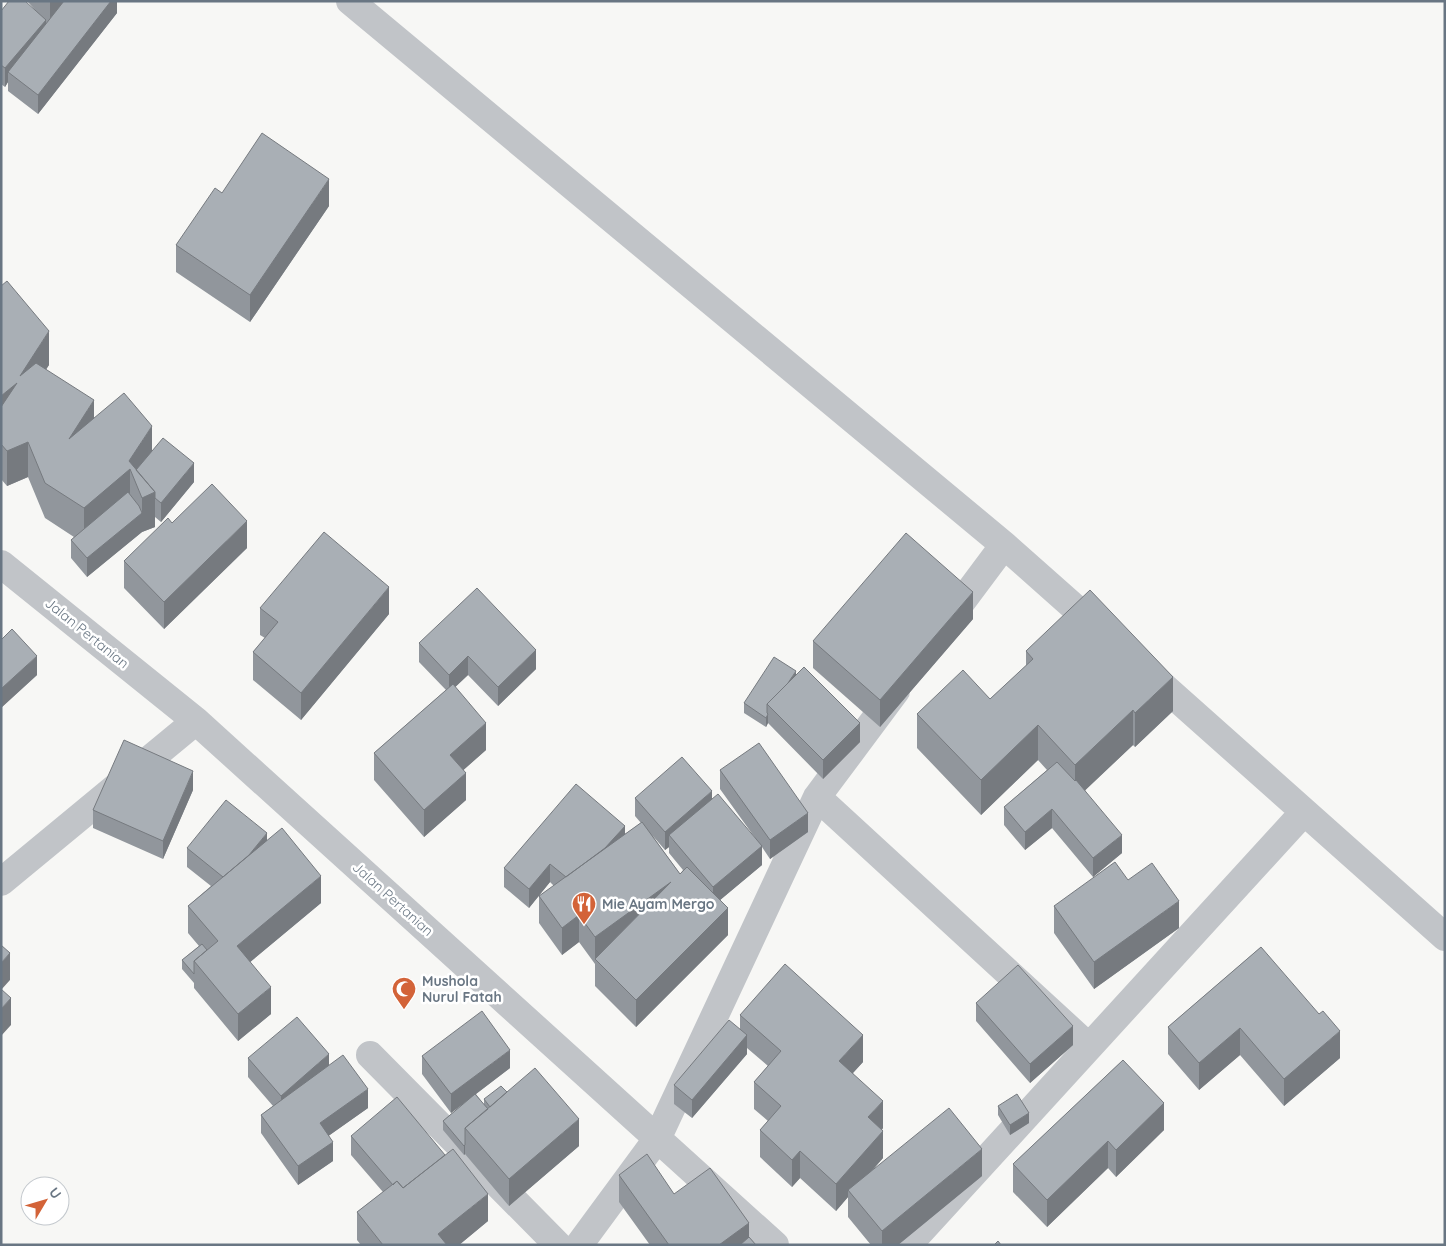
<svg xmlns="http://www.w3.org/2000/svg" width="1446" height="1246" font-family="Quicksand,sans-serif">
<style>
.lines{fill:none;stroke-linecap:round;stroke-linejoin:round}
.street{stroke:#c1c4c8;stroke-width:28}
.wall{fill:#91969c;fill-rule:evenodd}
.shaded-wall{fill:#767a7f}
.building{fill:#a9afb5;stroke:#767a7f}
.labels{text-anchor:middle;stroke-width:5;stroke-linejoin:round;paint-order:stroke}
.street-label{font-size:14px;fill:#697683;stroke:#fff}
.poi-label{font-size:14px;font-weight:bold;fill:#697683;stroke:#fff;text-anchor:start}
</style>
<rect width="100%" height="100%" fill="#f7f7f5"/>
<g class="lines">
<path class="street" d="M350 1 1004 545 1101 631
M1 564 196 721 775 1245
M948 620 1004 545
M1145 670 1445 937
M817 797 1089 1047
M1 882 196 721
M370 1055 558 1245
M579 1245 657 1139 817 797 896 691
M908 1245 1304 812"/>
</g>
<path class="wall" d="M27 1H117V13L38 114 8 91V82L5 87 1 84V11L37 12Z
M222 193 329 206 250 322 176 272V245Z
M1 286 49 365 46 369 94 418 152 451 194 482 161 522 155 517V527L142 532 87 577 71 558V540L74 537 45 518 28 477 7 486 1 479Z
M172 523 247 548 164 629 124 588V561Z
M260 608 389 614 301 720 253 680V652L265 638 260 635Z
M973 619 880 727 813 668V641Z
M1 640 37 675 2 707 1 706Z
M419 643 536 669 498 706 468 675 455 687 486 750 463 770 466 800 424 837 374 780V753L446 690 419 662Z
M1026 651 1173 711 1135 747 1133 745 1085 790 1122 853 1093 877 1052 828 1025 850 1004 825V807L1047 770 1038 760 981 815 917 748V714L990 699 1026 666Z
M796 675 860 742 823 779 768 723 766 727 744 713V703Z
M720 770 808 832 770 859 762 847V865L720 900 728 935 636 1027 595 986V964L579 942 562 955 539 923V896L554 886 550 882 529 908 504 887V868L625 834 641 823 635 816V798L712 799 758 842 720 789ZM652 835 665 850 669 847V853L683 870 680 874Z
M193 790 163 859 93 828V810Z
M267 840 321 903 250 962 271 1014 238 1041 194 988V983L182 969V960L199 946 188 933V906L211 886 187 867V848Z
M1128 880 1179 928 1094 989 1054 933V906Z
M1261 947 1340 1058 1284 1106 1240 1055 1199 1090 1168 1054V1027Z
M976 1003 1073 1045 1030 1083 976 1021Z
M740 1015 863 1062 853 1073 883 1128 882 1130 883 1158 871 1172 982 1176 898 1245H871L848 1217V1197L836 1211 800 1178 792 1187 760 1157V1130L768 1121 754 1109V1082L768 1066 747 1048V1054L692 1118 674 1104V1085L740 1029Z
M422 1056 510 1068 476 1094 484 1105V1099L507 1092 579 1146 509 1206 465 1154 464 1155 443 1130V1121L465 1102 451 1113 422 1074Z
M248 1058 329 1065 368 1108 328 1136 333 1161 298 1185 261 1133V1115L273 1106 248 1077Z
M1123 1060 1164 1130 1116 1177 1108 1168 1047 1227 1013 1192V1164Z
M998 1106 1029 1123 1010 1135 998 1115Z
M351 1136 488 1221 459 1245H361L357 1240V1212L383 1192 351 1155Z
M619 1175 674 1194 749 1237 756 1245H650L619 1202Z"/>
<path class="shaded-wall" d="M50 1H76L50 26Z
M111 1H117V13L38 114V95Z
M46 20V38L8 72V82L5 87V68Z
M329 179V206L250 322V295Z
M49 331V365L20 410V376Z
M17 383 1 430V396Z
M94 400V435L69 439Z
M152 426V461L137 483 130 469V503L84 543V508L129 461Z
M28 442V477L7 486V451Z
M194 463V482L161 522V503Z
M155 492V527L142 532V498Z
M142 513V532L87 577V558Z
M247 521V548L164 629V602Z
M389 587V614L301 720V693Z
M973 592V619L880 727V700Z
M536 650V669L498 706V687Z
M37 656V675L2 707V688Z
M468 656V675L449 693V675Z
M796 671V680L772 708Z
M1173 677V711L1135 747V713Z
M1133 710V745L1075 800V765Z
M768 714V723L766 727V718Z
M486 723V750L450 782V755Z
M860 723V742L823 779V760Z
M1038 725V760L981 815V780Z
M193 771V790L163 859V841Z
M466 773V800L424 837V810Z
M712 791V810L669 835V847L665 850V832Z
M1052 809V828L1025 850V832Z
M808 813V832L770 859V840Z
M625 826V844L571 882Z
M267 833V852L228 881Z
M1122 835V853L1093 877V858Z
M762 846V865L713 906V887Z
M550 864V882L529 908V889Z
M321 876V903L237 973V946Z
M671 882 595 959V937Z
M1179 901V928L1094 989V962Z
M728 908V935L636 1027V1000Z
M579 915V942L562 955V928Z
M10 953V980L1 990V963Z
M271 987V1014L238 1041V1014Z
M11 998V1025L1 1036V1009Z
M1073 1026V1045L1030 1083V1064Z
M1240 1028V1055L1199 1090V1063Z
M1340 1031V1058L1284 1106V1079Z
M747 1035V1054L692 1118V1100Z
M863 1035V1062L839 1088V1061Z
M510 1050V1068L451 1113V1094Z
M329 1054V1073L281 1115V1096Z
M368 1089V1108L320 1142V1123Z
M883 1101V1128L868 1144V1117Z
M1164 1103V1130L1116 1177V1150Z
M1029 1113V1123L1010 1135V1125Z
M579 1119V1146L509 1206V1179Z
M883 1131V1158L851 1194 848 1190V1197L836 1211V1184Z
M1108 1141V1168L1047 1227V1200Z
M333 1142V1161L298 1185V1166Z
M465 1145V1154L464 1155V1146Z
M982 1149V1176L898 1245H882V1231Z
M800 1151V1178L792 1187V1160Z
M488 1194V1221L459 1245H438V1234Z
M749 1223V1245H719Z"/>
<path class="building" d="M9 1H25L46 20 5 68 1 65V11Z
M64 1H111L38 95 8 72Z
M262 133 329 179 250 295 176 245 215 188 222 193Z
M7 281 49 331 20 376 36 363 94 400 69 439 124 393 152 426 129 461 155 492 142 498 130 469 84 508 45 483 28 442 7 451 1 444V407L17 383 1 396V286Z
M163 438 194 463 161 503 155 498V492L136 470Z
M212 484 247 521 164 602 124 561 168 518 172 523Z
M128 492 139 506 142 513 87 558 71 540Z
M324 532 389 587 301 693 253 652 278 622 260 608Z
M906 533 973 592 880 700 813 641Z
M477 588 536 650 498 687 468 656 449 675 419 643Z
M1090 590 1173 677 1135 713 1133 710 1075 765 1038 725 981 780 917 714 963 670 990 699 1033 659 1026 651Z
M12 629 37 656 2 688 1 687V640Z
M774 657 796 671 788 683 767 704V713L768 714 766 718 744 703Z
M804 667 860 723 823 760 767 704Z
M453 684 486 723 450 755 466 773 424 810 374 753Z
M124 740 193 771 163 841 93 810Z
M759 743 808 813 770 840 720 770Z
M682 757 712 791 665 832 635 798Z
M1057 762 1075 781 1076 780 1122 835 1093 858 1052 809 1025 832 1004 807Z
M576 784 625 826 605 848 566 877 550 864 529 889 504 868Z
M718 794 762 846 713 887 669 835Z
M226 800 267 833 249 855 223 877 187 848Z
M642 822 680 874 687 867 728 908 636 1000 595 959 671 882 595 937 579 915 562 928 539 896Z
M282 828 321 876 237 946 271 987 238 1014 194 961 218 941 188 906Z
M1115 862 1128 880 1152 863 1179 901 1094 962 1054 906Z
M202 944 207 950 194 961V974L182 960Z
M1 945 10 953 1 963Z
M1261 947 1319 1014 1323 1011 1340 1031 1284 1079 1240 1028 1199 1063 1168 1027Z
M785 964 863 1035 839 1061 883 1101 868 1117 883 1131 836 1184 800 1151 792 1160 760 1130 781 1106 754 1082 781 1051 740 1015Z
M1018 965 1073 1026 1030 1064 976 1003Z
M1 989 11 998 1 1009Z
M482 1011 510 1050 451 1094 422 1056Z
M297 1017 329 1054 281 1096 248 1058Z
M729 1020 747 1035 692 1100 674 1085Z
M343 1055 368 1089 320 1123 333 1142 298 1166 261 1115Z
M1123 1060 1164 1103 1116 1150 1108 1141 1047 1200 1013 1164Z
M535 1068 579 1119 509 1179 465 1128Z
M501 1086 507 1092 490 1107 484 1099Z
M475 1094 488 1109 465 1128V1145L464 1146 443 1121Z
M1017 1094 1029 1113 1010 1125 998 1106Z
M397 1097 445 1155 403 1188 397 1181 393 1185 351 1136Z
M949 1108 982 1149 882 1231 848 1190Z
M453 1149 488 1194 438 1234 447 1245H383L357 1212 397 1181 403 1188Z
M647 1154 674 1194 710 1168 749 1223 719 1245H669L619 1175Z
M749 1237 756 1245H740Z
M998 1241 1001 1245H994Z"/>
<defs>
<symbol id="restaurant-pin" viewBox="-11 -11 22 30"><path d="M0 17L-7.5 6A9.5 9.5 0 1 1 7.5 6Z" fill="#d36338" stroke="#fff"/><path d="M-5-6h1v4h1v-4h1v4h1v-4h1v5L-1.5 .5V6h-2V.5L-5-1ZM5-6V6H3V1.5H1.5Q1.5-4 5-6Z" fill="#fff"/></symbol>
<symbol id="mosque-pin" viewBox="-11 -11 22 30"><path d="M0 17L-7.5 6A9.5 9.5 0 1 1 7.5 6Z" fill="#d36338" stroke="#fff"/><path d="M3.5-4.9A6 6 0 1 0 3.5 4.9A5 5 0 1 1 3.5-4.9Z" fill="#fff"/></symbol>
</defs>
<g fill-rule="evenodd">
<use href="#restaurant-pin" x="570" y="890" width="28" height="38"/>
<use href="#mosque-pin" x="390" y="975" width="28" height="38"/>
</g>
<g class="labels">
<g class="street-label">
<text transform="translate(87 633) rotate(39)" y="5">Jalan Pertanian</text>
<text transform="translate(393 899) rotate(42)" y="5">Jalan Pertanian</text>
</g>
<g class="poi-label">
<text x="602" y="909">Mie Ayam Mergo</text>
<text x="422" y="986">Mushola<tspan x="422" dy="16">Nurul Fatah</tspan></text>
</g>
</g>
<rect width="1446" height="1246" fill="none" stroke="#697683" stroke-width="5"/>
<g transform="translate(45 1201) rotate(52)"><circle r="24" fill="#ffffff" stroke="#c3c8cd"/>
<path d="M0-4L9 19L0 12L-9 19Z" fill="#d36338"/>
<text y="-8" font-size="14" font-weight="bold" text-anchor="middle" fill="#697683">U</text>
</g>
</svg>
